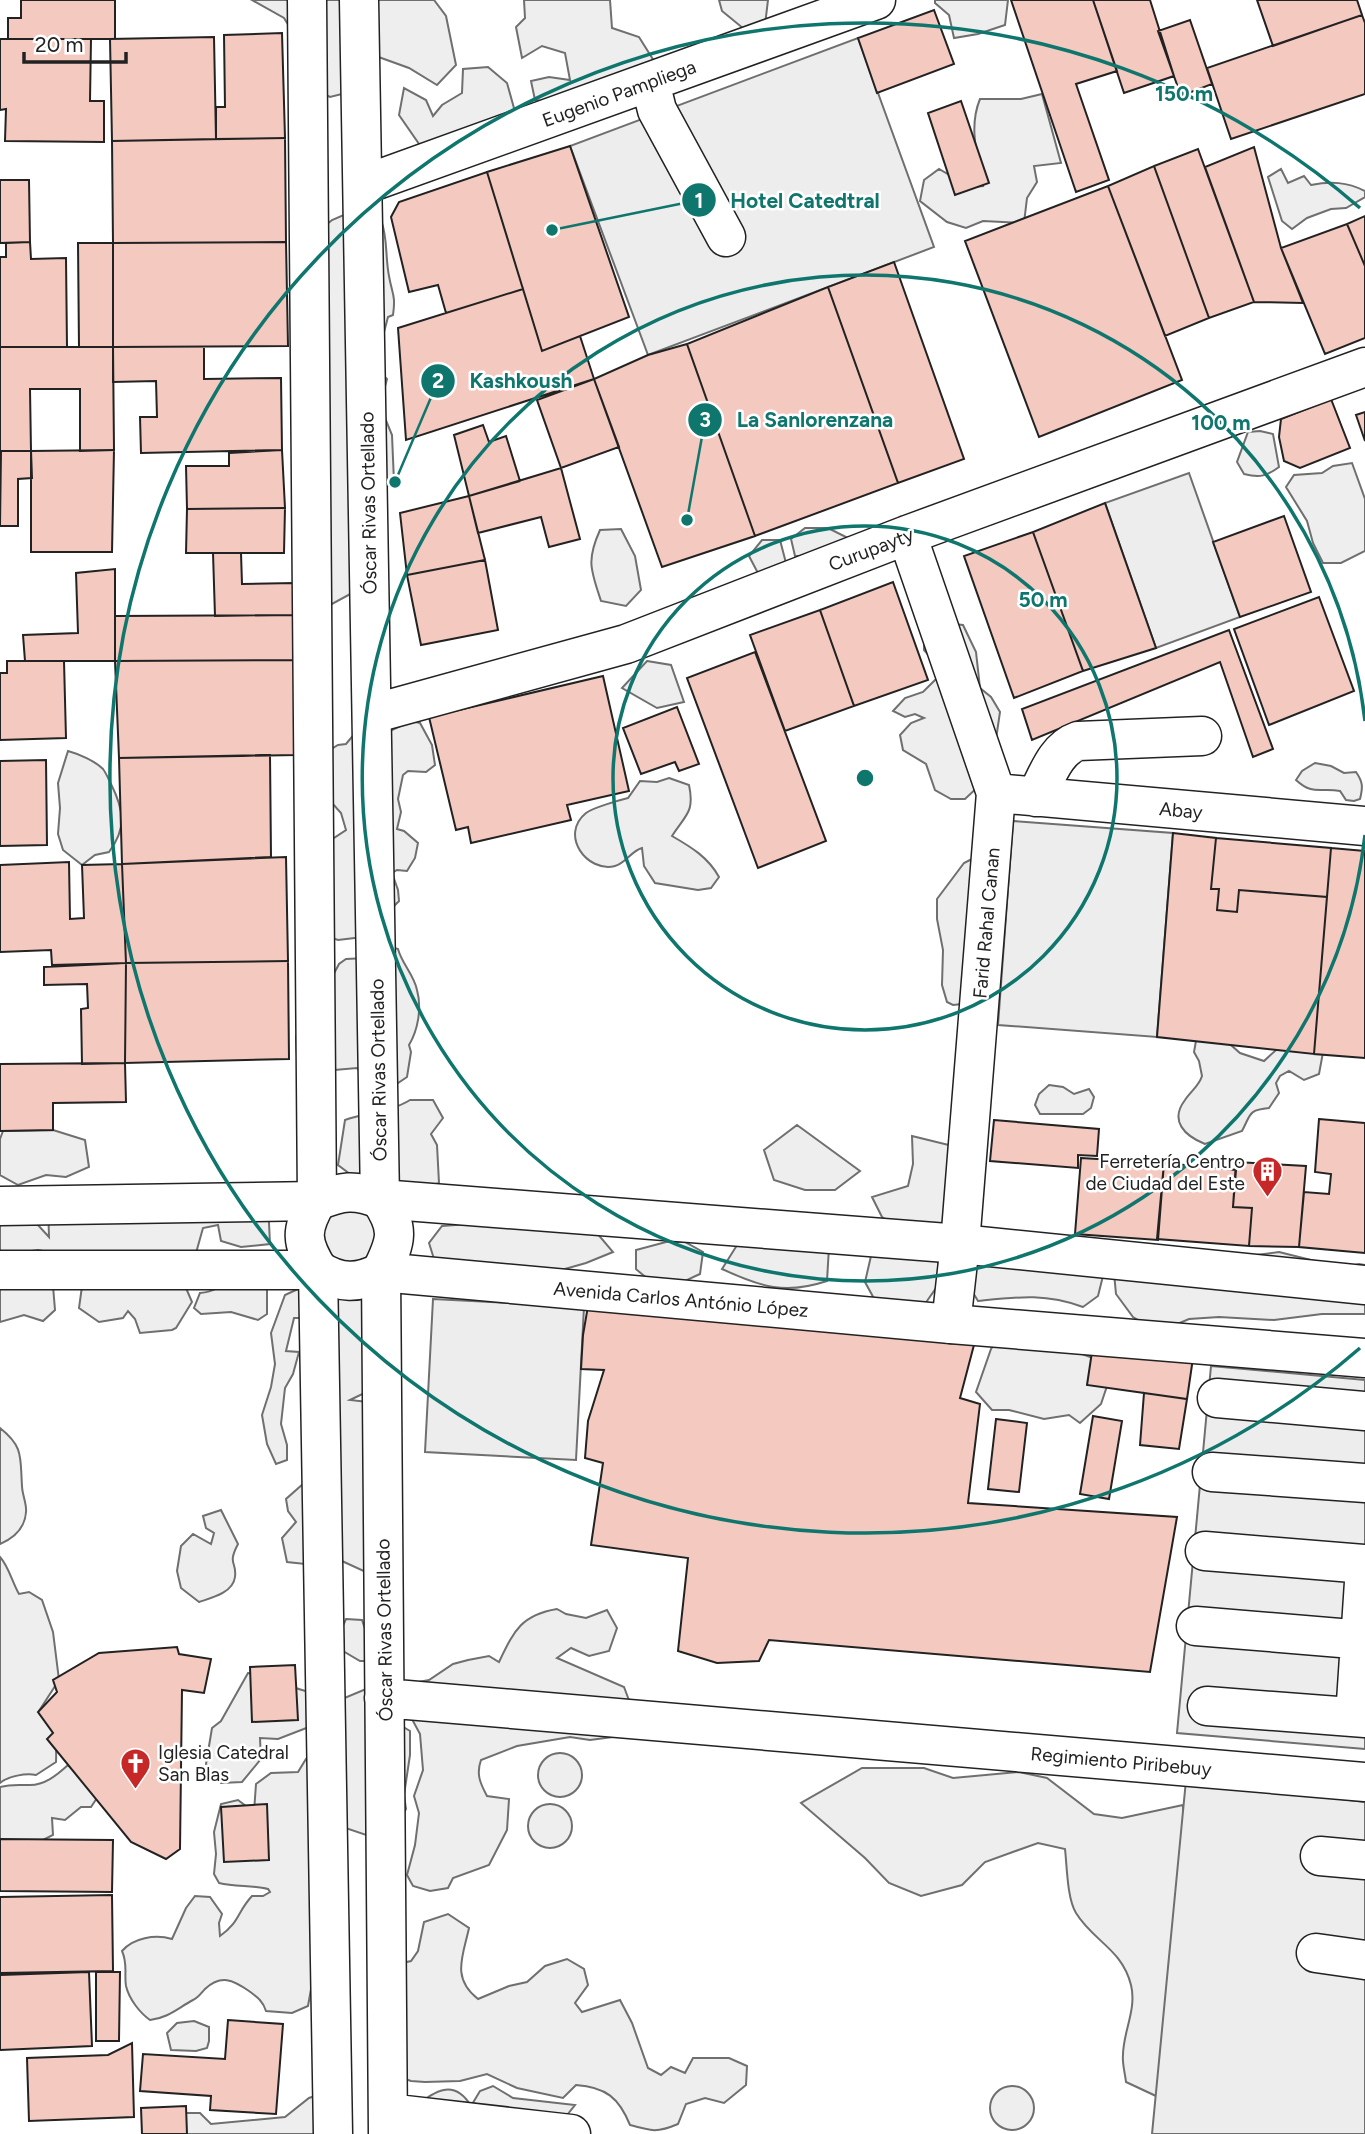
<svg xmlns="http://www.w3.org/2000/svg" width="1365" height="2134" font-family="Figtree,sans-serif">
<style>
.green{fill:#eee;stroke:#6f6f6f;stroke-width:2}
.parking{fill:#ededed;stroke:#6f6f6f;stroke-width:2}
.building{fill:#f3c9c0;stroke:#222;stroke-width:2}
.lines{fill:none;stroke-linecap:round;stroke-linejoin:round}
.minor-casing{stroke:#222;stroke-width:41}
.major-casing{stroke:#222;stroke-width:41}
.minor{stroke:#fff;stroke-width:38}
.major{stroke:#fff;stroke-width:38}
.ring{fill:none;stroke:#0f766e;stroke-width:3.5}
.labels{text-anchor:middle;stroke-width:5;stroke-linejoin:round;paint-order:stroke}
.street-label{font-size:19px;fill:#222;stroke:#fff}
.poi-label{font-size:19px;fill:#222;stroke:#fff;text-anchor:end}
.centre{fill:#0f766e;stroke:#fff;stroke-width:3.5}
.ring-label{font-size:21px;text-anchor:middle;font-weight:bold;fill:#0f766e;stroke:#fff;stroke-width:5;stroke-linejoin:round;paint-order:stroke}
.leader{fill:none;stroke:#0f766e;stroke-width:2.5}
.callout-dot{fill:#0f766e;stroke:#fff;stroke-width:2.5}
.mark-label{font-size:21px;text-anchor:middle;font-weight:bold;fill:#fff}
.callout-label{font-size:21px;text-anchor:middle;font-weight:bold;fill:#0f766e;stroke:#fff;stroke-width:5;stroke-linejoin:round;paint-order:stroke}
</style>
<rect width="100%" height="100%" fill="#fff"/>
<path class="green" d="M252 0H342V94L330 97 322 93 309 58 284 18Z
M372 0H434L446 16 456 65 437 85 409 68 373 55Z
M524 0H610L612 28 639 37 654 61 582 106 535 100 531 81 549 77 570 80 565 53 542 46 522 58 516 27 525 18Z
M719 0H768L765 25 744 29 722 11Z
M935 0H1008L1005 25 978 34 954 38 949 15 935 3Z
M488 67 507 83 517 119 426 154 399 115 404 88 426 100 433 116 442 105 462 93 463 69Z
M1042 94 1061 163 1034 166 1037 182 1027 198 1024 223 983 221 966 228 947 222 920 201 924 180 939 169 970 187 983 186C978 157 968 128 980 99H1021Z
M1281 169 1288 183 1304 176 1311 185C1331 181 1347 182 1365 191V197L1346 208 1331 209 1307 218 1292 229 1282 221 1268 177Z
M346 214 381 220C388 238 385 256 389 276 392 294 396 295 393 315L388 317 383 336 381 373 387 379 380 406 392 435 394 482 378 492 354 592 332 604H320V230L332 220Z
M1260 431 1273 434 1279 467C1267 476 1260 478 1244 474L1237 462 1248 432Z
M1352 463 1365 499V551L1341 563H1323L1313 543 1307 521 1286 487 1294 475 1322 473 1333 466Z
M805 528H828L848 538 809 556H795L791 539Z
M621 529 635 556 641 590 626 606 601 601C591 570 586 561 600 530Z
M762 540H780L786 563 760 577 749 556Z
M953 624 963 625 976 652 980 688 991 697 1000 712 994 753 980 785 965 799H951L935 790 926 764 903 750 900 735 911 723 924 718 915 714 905 717 893 711 905 698 923 692 936 679 935 662 924 650V636Z
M647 661 671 665 684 702 657 708 622 688Z
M411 721 420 723 432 745 435 765 426 772 408 771 403 775 398 799 401 812 397 829 404 831 418 843 415 858 407 871 397 870 392 873 398 890 399 901 363 937 338 940 297 926 331 840 346 830 341 813 332 803 328 751 338 745 346 744 356 732 390 731Z
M68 751C79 754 95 761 103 769 106 773 109 780 111 784 124 810 127 828 109 852L95 855 82 865 63 850 58 834 60 808 58 783Z
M1315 763 1331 766 1344 773 1356 772C1363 782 1363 787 1360 799L1354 801 1346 800 1340 791C1321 787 1313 796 1296 780L1302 771Z
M669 778 689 785C695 813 685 815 672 836 691 847 708 857 719 877L711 888 698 890 655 883 644 866 642 848C631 851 626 863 615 866 587 873 559 835 586 813 592 808 620 800 628 798L640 781 657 782Z
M970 860 981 866 962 1004 953 1005 947 1002 942 985 943 950 937 919V899L964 863Z
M385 945 398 949C402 964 414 975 417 990 422 1008 418 1030 409 1045L411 1052 407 1077 389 1089 365 1077 357 1068 323 1071 297 1057 296 1037 301 1017 329 983 339 964 346 959 366 958Z
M1197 1035 1223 1038 1240 1053 1264 1061 1276 1050 1301 1041 1324 1047 1319 1074 1304 1080 1289 1071 1280 1076 1276 1083 1279 1093 1269 1108C1248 1110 1251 1114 1242 1131L1205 1144C1185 1136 1169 1121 1185 1100 1191 1091 1199 1086 1202 1076L1199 1061 1194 1052Z
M1049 1085 1063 1087 1074 1094 1089 1089 1094 1097 1091 1108 1083 1114H1040L1035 1105 1039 1094Z
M410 1100H433L443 1118 431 1134 437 1145 439 1183 428 1187 354 1177 338 1165 345 1120C365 1113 393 1111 410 1100Z
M797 1125 860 1171 835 1190H805L774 1180 764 1150Z
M53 1130 85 1140 89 1167 66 1177 46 1175 18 1185 0 1175V1139L3 1131Z
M912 1136 961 1148 950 1234 911 1235 882 1217 872 1197 908 1186 913 1164Z
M343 1200 383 1221 374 1263H324L321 1209Z
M268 1202 270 1244 241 1247 221 1241 218 1225 203 1228 196 1253 65 1255 38 1250 4 1255 0 1252V1206L38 1225 49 1237 48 1205Z
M509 1221 591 1226 613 1252 586 1263 533 1278 434 1259 429 1243 442 1226Z
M985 1236 1103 1276 1098 1296 1083 1307C1045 1293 1017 1297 978 1301L969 1286Z
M666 1242H685L703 1252 700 1274C666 1289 665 1295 636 1269V1250Z
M739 1242 829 1247 827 1281C785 1295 761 1287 722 1269Z
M934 1250 943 1278 920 1311 877 1304 865 1282 871 1256Z
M1279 1252 1343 1268 1359 1264 1365 1265V1314H1322L1274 1320 1219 1317 1189 1319 1175 1325 1148 1326 1133 1317 1116 1294 1114 1273Z
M0 1268 53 1286 55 1310 43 1321 24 1315 0 1322Z
M257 1268 267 1289V1314L258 1320 231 1312 201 1314 194 1308 200 1293C230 1290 228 1269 257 1268Z
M83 1279 183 1281 192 1302 176 1328 172 1330 140 1333 135 1319 128 1311 123 1318 99 1322 79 1308Z
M298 1289 309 1297 306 1318H294L286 1351 299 1352 293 1374 285 1388 281 1424 287 1445V1460L276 1464 267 1444 262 1415 271 1387 275 1364 271 1333 285 1295Z
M362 1291 375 1388 350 1400 376 1403 368 1573 331 1556 337 1292Z
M998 1340 1077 1352 1098 1360 1109 1380 1101 1404 1080 1423 1069 1415 1044 1419 1009 1410H992L976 1392 991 1349Z
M0 1428C24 1447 20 1457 22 1486 22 1494 27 1504 26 1512 25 1528 14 1538 0 1544Z
M321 1468 305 1564 287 1562 282 1538 296 1522 288 1511 286 1499Z
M221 1510 238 1544C227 1565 237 1561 235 1577 233 1593 211 1598 199 1602L181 1588 177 1571 181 1546 193 1534 211 1544 214 1533 206 1528 203 1516Z
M0 1557C9 1567 12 1582 19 1594L29 1592 42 1600 53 1632 59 1680 39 1711C55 1730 57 1738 56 1762L36 1775C26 1773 8 1776 0 1783Z
M557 1609 566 1614 586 1618 607 1610 617 1628 609 1651 589 1656 571 1648 557 1658 624 1687 630 1703 620 1736 590 1740 570 1737 517 1746 481 1760C476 1774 480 1783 487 1796L509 1799 507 1830 489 1865 453 1878 448 1888 430 1891 413 1886 407 1875 415 1845 419 1813 414 1796 423 1770 420 1734 406 1708 413 1683 429 1680 453 1664 468 1660 489 1656 499 1662C514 1631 521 1615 557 1609Z
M346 1619 362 1620 376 1661H360L343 1651 344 1641 341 1630Z
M248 1673C274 1675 289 1689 311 1692L309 1727 278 1739 260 1738 261 1759 242 1782 221 1783 206 1764 212 1728 221 1721Z
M366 1689 390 1719 410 1731V1755L404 1795 406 1809 402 1816 369 1836 340 1826 308 2006 292 2013 266 2011C263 2001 257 1997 249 1991 233 1980 221 1974 205 1989 202 1992 198 1998 193 2000 178 2008 168 2018 150 2020 140 2013 129 1999 126 1986 124 1974 128 1964 122 1951 133 1938 155 1934 172 1939L186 1908 195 1896 210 1897 222 1914 219 1923 220 1936C240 1922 237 1912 252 1896H263L270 1892 268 1889C252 1885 236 1887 219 1883L214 1874 216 1854 214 1832 221 1804 238 1800 254 1812 256 1784 271 1773 298 1772 306 1759 313 1753 342 1699Z
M538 1775a22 22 0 1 1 44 0a22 22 0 1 1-44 0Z
M68 1765 99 1795 91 1807H81L65 1820 52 1818 53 1835 39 1842 0 1848V1787C11 1784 18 1785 28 1785 44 1786 57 1775 68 1765Z
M862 1768H924L953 1778 1019 1772 1047 1778 1094 1814 1122 1818 1183 1805 1187 2075 1156 2096 1126 2082C1125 2073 1122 2063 1123 2055 1123 2032 1137 2009 1131 1985 1122 1949 1093 1941 1076 1913 1067 1898 1067 1866 1065 1849L1038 1843 985 1862 962 1885 921 1896 889 1883 865 1858 801 1803Z
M528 1826a22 22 0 1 1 44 0a22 22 0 1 1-44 0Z
M448 1914 469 1928C463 1956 451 1978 478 1999L509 1986 527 1982 545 1966 567 1959 584 1969 588 1985 575 2003 582 2012 620 2000 632 2023 648 2068 661 2075 671 2067 685 2073 693 2058H729L747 2066 746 2085 724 2103 705 2098 686 2104 678 2124C657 2133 651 2131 630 2125 619 2098 606 2087 576 2085L563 2098 517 2088 487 2074 460 2081 425 2082 411 2081 385 2072 379 1968 411 1961 418 1951 424 1922Z
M194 2021 209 2027V2041L207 2048 196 2051 171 2050 167 2033 177 2023Z
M990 2108a22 22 0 1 1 44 0a22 22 0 1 1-44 0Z
M493 2086 513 2098 575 2105 567 2115 415 2107C434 2091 454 2078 471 2106L480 2091Z
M321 2094 338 2134H145L181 2113H200L211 2124 285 2117 309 2098Z"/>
<path class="parking" d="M858 38 934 247 648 355 570 146Z
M1189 473 1240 617 1156 648 1105 503Z
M1013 821 1173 833 1157 1037 998 1025Z
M433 1299 584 1307 576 1460 425 1452Z
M1211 1366 1365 1380V1749L1177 1733Z
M1186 1780 1365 1802V2134H1152Z"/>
<path class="building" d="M21 0H115V39H8V18H21Z
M1011 0H1093L1117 71 1076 84 1109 180 1076 192Z
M1093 0H1150L1174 76 1124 93Z
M1257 0H1357L1362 15 1273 46Z
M934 10 954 64 877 93 858 38Z
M1362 15 1365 23V94L1231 139 1207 68Z
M1190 20 1212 84 1181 96 1158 31Z
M282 33 285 138 216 139V107H225L224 35Z
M214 37 216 139 112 141 110 39Z
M0 39H91L90 101H104V142L5 141 6 109 0 110Z
M961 101 989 183 955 195 928 113Z
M285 138 286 242 113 243 112 141Z
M570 146 629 317 542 351 487 172Z
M1254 147 1281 248 1303 303 1254 302 1205 167Z
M1198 149 1254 302 1209 318 1154 166Z
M1154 166 1209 318 1165 336 1108 186Z
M487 172 523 289 446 313 438 285 409 292 391 217 399 202Z
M0 180H29L30 242 0 243Z
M1108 186 1182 380 1039 437 965 241Z
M1365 216V266L1347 224Z
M1347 224 1365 266V338L1325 354 1281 248Z
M30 242 31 259 66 258 67 347H0V257H6V243Z
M286 242 288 346 113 347V243Z
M78 243H113V347H79Z
M894 262 964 459 898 483 828 287Z
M828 287 898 483 755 536 687 344Z
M523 289 542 351 580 336 594 379 406 440 398 328Z
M687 344 755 536 662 567 594 379 648 355Z
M0 347H113L114 450 80 451V389H30L31 451H0Z
M113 347H204V379L281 378 282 450 141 453 140 417H157L156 381 113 382Z
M594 379 619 447 561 468 537 400Z
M1331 399 1350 448 1300 468 1284 461 1279 437 1281 419Z
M1365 412V441L1356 415Z
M483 425 489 442 506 436 520 481 469 496 454 435Z
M114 450 112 552H31V451Z
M282 450 285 508 187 509 186 466H229V453Z
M1 451H31L32 478 18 479V526H0Z
M561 468 580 539 549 547 541 517 478 533 469 496Z
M469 496 485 560 407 575 400 513Z
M1105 503 1156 648 1083 671 1033 532Z
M285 508 284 553H186L187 509Z
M1284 516 1311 592 1240 617 1213 542Z
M1033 532 1083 671 1014 698 964 556Z
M213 553H241L242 584 294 583V615L215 616Z
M485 560 498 630 421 645 407 575Z
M115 569V661H25L23 635 78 633 76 573Z
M893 582 928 680 854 706 820 610Z
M1319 597 1354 691 1269 725 1234 629Z
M820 610 854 706 785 731 750 635Z
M294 615V660L115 661V616Z
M1229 630 1273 749 1253 757 1220 662 1032 740 1022 709Z
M755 652 826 841 758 868 687 678Z
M294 660 296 755 119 758 115 661Z
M7 661H64L66 738 0 740V673H7Z
M603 676 629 791 567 805 571 820 471 843 468 827 456 830 429 717Z
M677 707 699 764 679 771 675 762 641 774 623 728Z
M270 755 271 857 122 864 119 758Z
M46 760 47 845 0 846V761Z
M1173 833 1216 838 1211 889H1219L1217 910 1237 912 1239 890 1327 897 1314 1054 1157 1037Z
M1216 838 1331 848 1327 897 1239 890 1237 912 1217 910 1219 889H1211Z
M1331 848 1365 851V1058L1314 1054Z
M286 857 288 961 126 963 122 864Z
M69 862 70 919 84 918 82 865 122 864 126 963 52 965 51 950 0 952V865Z
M288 961 289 1059 125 1063 126 963Z
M126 963 125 1063 82 1064 81 1009 88 1008 87 984 44 985V967Z
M125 1063 126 1102 53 1103V1130L0 1131V1064Z
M1319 1119 1365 1123V1253L1299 1247 1304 1192 1329 1194 1331 1174 1315 1172Z
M994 1120 1099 1129 1097 1156 1078 1155V1168L990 1161Z
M1081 1158 1164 1163 1158 1240 1075 1234Z
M1236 1162 1306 1166 1299 1247 1249 1246 1252 1208 1233 1207Z
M1164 1163 1236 1170 1233 1207 1252 1208 1249 1246 1157 1239Z
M589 1300 975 1341 960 1398 980 1404 968 1503 1177 1517 1150 1672 769 1640 759 1661 717 1663 678 1651 688 1558 591 1545 603 1463 585 1458 588 1421 604 1370 581 1369 583 1335Z
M1093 1345 1193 1358 1187 1399 1087 1385Z
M1144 1393 1187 1399 1179 1449 1140 1445Z
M1093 1416 1122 1421 1109 1499 1080 1494Z
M996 1419 1027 1423 1019 1492 988 1489Z
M177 1647 179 1654 211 1659 204 1693 182 1690 180 1849 166 1859 131 1842 47 1739 53 1733 38 1712 57 1692 53 1680 99 1653Z
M295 1665 298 1720 252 1722 250 1667Z
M267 1804 269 1860 224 1862 221 1807Z
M0 1839 113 1840 112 1892 0 1891Z
M112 1895 113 1971 0 1973V1897Z
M89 1972 92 2046 0 2050V1975Z
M96 1972H120L119 2041H96Z
M228 2020 283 2024 276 2114 210 2110 211 2096 140 2091 143 2054 225 2059Z
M132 2043 134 2117 29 2121 27 2058 108 2055Z
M186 2106 187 2134H142L141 2108Z"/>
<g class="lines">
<defs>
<path id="minor" d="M307 0 317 1201C300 1230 301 1242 318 1270L333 2134
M359 0 380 1199C400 1229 397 1240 381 1272L388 2134
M650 82 657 110 726 237
M363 185 876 0
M907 535 996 793 960 1244 951 1324
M372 714 626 644 907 535 1365 367
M996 793 1365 826
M1036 797C1047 777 1055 749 1078 741L1202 736
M1217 1398 1365 1411
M1212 1472 1365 1483
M1205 1551 1365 1564
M1196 1626 1365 1640
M384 1698 1365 1782
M1207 1706 1365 1718
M1355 1717 1365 1567
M1320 1856 1365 1860
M1316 1953 1365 1960
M388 2113 571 2134"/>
<path id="major" d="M0 1206 317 1201C342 1191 354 1189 380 1199L960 1244 1365 1285
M0 1270H318C340 1284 358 1284 381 1272L951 1324 1365 1358"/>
</defs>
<use href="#minor" class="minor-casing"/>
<use href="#major" class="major-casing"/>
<use href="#minor" class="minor"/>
<use href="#major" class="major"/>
</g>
<g class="ring">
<circle cx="865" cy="778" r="252"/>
<path d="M1365 835A503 503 0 1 1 1365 721"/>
<path d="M1360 1348A755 755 0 1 1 1360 208"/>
</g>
<defs>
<symbol id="building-pin" viewBox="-11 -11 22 30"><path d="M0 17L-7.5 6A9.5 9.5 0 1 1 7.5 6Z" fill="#c62828" stroke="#fff"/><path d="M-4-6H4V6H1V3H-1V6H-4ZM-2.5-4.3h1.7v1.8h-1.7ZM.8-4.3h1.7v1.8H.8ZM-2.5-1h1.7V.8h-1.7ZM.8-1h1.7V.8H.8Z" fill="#fff"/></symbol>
<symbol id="church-pin" viewBox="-11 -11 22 30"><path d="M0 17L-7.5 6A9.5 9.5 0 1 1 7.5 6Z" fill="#c62828" stroke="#fff"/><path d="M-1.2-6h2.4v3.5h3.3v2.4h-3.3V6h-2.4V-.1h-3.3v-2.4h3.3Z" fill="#fff"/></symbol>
</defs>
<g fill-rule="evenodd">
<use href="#building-pin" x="1250" y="1154" width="35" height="47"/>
<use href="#church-pin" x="118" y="1746" width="35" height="47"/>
</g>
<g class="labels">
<g class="street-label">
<text transform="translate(619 93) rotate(-20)" y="7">Eugenio Pampliega</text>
<text transform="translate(368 503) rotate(-91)" y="7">Óscar Rivas Ortellado</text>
<text transform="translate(871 549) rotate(-21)" y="7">Curupayty</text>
<text transform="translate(1181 810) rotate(5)" y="7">Abay</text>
<text transform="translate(986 923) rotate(-85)" y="7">Farid Rahal Canan</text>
<text transform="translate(378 1070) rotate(-91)" y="7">Óscar Rivas Ortellado</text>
<text transform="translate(681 1299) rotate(5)" y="7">Avenida Carlos António López</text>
<text transform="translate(384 1630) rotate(-91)" y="7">Óscar Rivas Ortellado</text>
<text transform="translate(1121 1761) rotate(5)" y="7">Regimiento Piribebuy</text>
</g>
<g class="poi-label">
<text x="1245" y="1168">Ferretería Centro<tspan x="1245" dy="22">de Ciudad del Este</tspan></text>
<text x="158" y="1759" text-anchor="start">Iglesia Catedral<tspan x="158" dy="22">San Blas</tspan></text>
</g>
</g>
<circle cx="865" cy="778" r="10" class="centre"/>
<g class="ring-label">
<text x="1184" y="101">150 m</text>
<text x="1221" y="430">100 m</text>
<text x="1043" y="607">50 m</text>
</g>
<path class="leader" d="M552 230L699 200M395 482L438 381M687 520L705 420"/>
<g class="callout-dot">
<circle cx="552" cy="230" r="7"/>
<circle cx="395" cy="482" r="7"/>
<circle cx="687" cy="520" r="7"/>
<circle cx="699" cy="200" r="18"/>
<circle cx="438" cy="381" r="18"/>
<circle cx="705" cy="420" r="18"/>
</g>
<g class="mark-label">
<text x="699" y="208">1</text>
<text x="438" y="388">2</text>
<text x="705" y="427">3</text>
</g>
<g class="callout-label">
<text x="805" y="208">Hotel Catedtral</text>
<text x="521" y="388">Kashkoush</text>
<text x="815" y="427">La Sanlorenzana</text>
</g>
<path d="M24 52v10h102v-10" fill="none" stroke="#222222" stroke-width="3.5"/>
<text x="35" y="52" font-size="21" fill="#222222" stroke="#ffffff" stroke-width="5" paint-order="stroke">20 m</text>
</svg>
